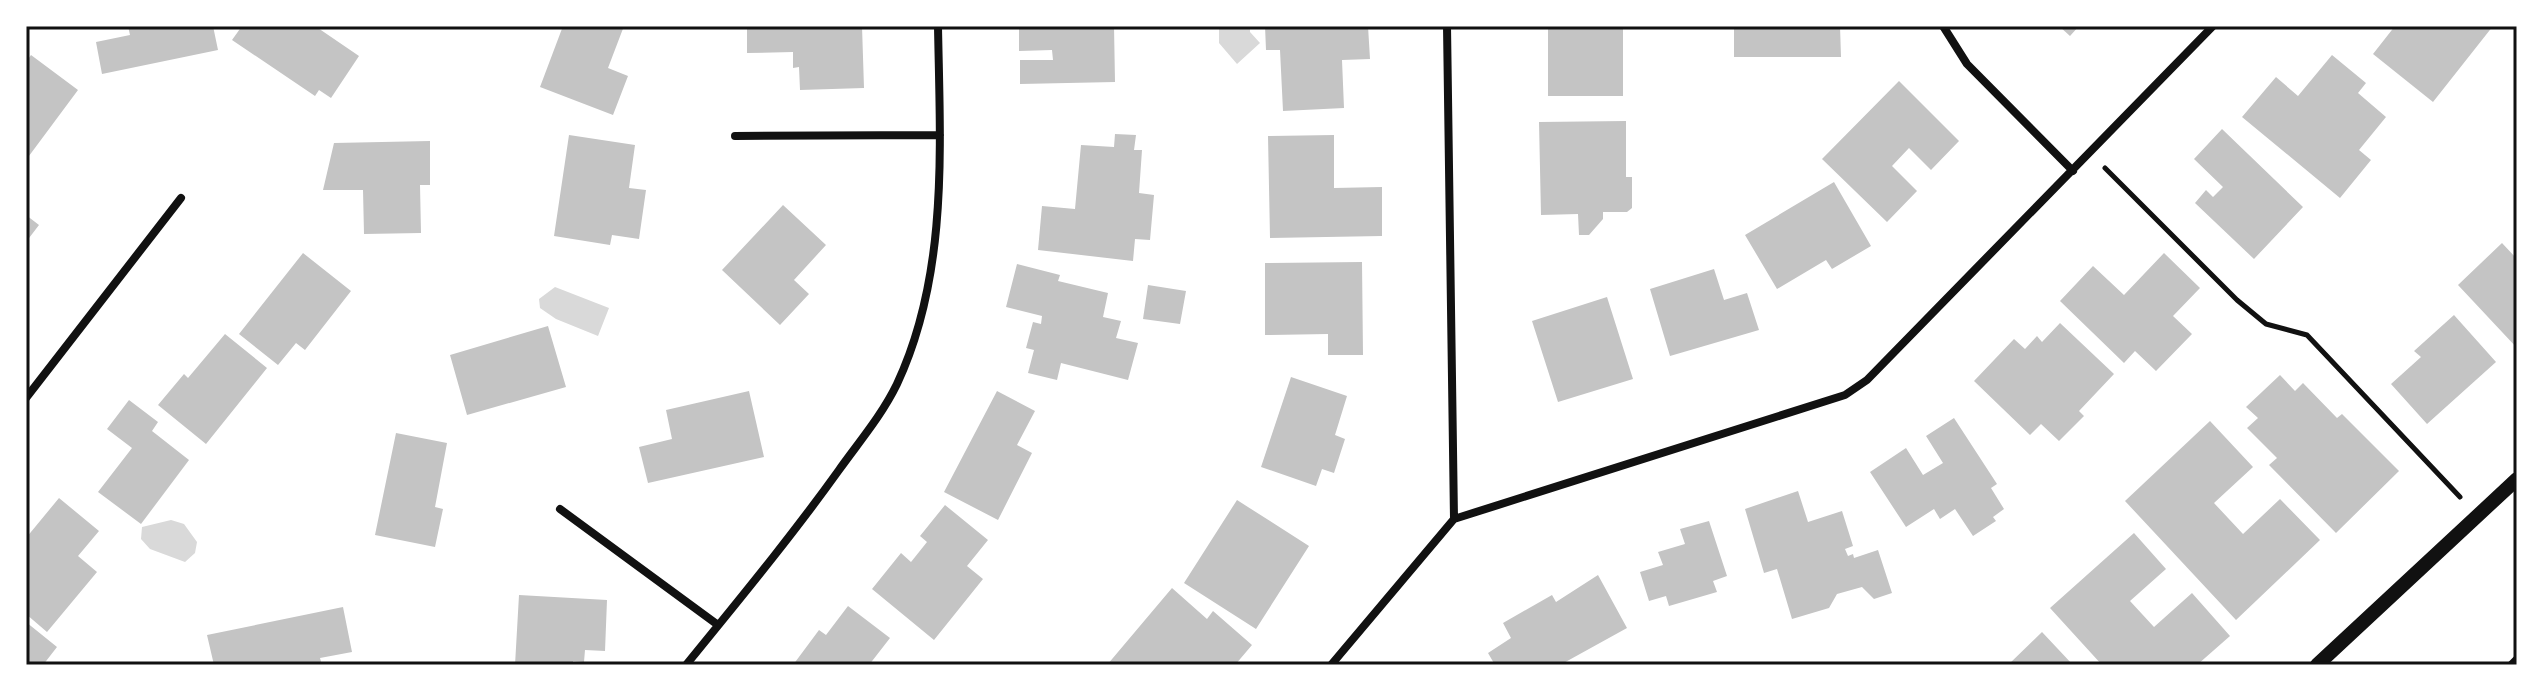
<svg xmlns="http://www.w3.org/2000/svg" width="2543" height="691" font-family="Jost,sans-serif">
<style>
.water{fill:#d9d9d9}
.building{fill:#c4c4c4}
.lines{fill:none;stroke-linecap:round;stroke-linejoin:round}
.path{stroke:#111;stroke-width:5}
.minor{stroke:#111;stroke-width:8}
.tertiary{stroke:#111;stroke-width:14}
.neatline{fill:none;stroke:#111;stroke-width:3}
</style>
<rect width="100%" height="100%" fill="#fff"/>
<path class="water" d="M1219 26H1250V32L1260 43 1237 64 1219 43Z
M555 287 609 308 598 336 556 319 540 308 539 299Z
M171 520 184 524 197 542 195 553 185 562 150 549 141 539 142 527Z"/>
<path class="building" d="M128 26H213L218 50 102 74 96 42 130 35Z
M242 26H315L359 56 331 98 319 90 315 96 232 40Z
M563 26H624L608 68 628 76 613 115 540 87Z
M747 26H862L864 88 800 90 799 67 793 68V52L747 53Z
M1019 26H1114L1115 82 1020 84V60H1053L1052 50 1019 51Z
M1265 26H1368L1370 59 1342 60 1344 108 1283 111 1280 50H1266Z
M1552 26H1623V96H1548V28Z
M1734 26H1840L1841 57H1734Z
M2059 26H2079L2070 36Z
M2395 26H2493L2433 102 2373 54Z
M31 55 78 90 26 160V62Z
M2332 55 2366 83 2358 93 2386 117 2359 150 2371 160 2340 198 2242 117 2276 77 2298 96Z
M1899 81 1959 141 1931 170 1909 148 1892 166 1917 191 1887 222 1822 159Z
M1626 121V177H1632V208L1627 212H1603V219L1589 235H1579L1578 214 1541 215 1539 122Z
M2222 129 2303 207 2254 259 2195 203 2206 190 2213 197 2223 187 2194 159Z
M1115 134 1136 135 1134 150H1142L1139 193 1154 195 1150 240 1135 239 1133 261 1038 250 1042 206 1075 209 1081 145 1114 147Z
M569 135 635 145 629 188 646 190 639 239 612 235 610 245 554 236Z
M1334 135V188L1382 187V236L1270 238 1268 136Z
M430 141V185H420L421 233 364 234 363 190H323L334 143Z
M1834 182 1871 246 1832 269 1826 260 1777 289 1745 235Z
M783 205 826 245 794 280 809 294 780 325 722 270Z
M26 215 39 225 26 242Z
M2502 243 2517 259V348L2458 285Z
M303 253 351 291 305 350 296 343 278 365 239 334Z
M2164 253 2200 288 2173 316 2192 334 2156 371 2135 351 2124 363 2060 301 2093 266 2124 295Z
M1362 262 1363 355H1328V334L1265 335V263Z
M1017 264 1060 275 1058 281 1108 293 1103 317 1121 321 1116 338 1138 343 1128 380 1061 363 1057 380 1028 373 1034 350 1026 348 1033 322 1041 324 1042 316 1006 307Z
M1714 269 1724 300 1747 293 1759 330 1670 356 1650 289Z
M1148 285 1186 291 1180 324 1143 319Z
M1607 297 1633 379 1558 402 1532 321Z
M2454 315 2496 362 2427 424 2391 384 2421 357 2414 351Z
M2060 323 2114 374 2079 411 2084 416 2059 441 2041 424 2030 435 1974 381 2014 339 2025 349 2037 336 2042 342Z
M548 326 566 387 467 415 450 355Z
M225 334 267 368 206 444 158 405 184 374 188 378Z
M2280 375 2295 391 2303 383 2337 418 2342 414 2399 471 2336 533 2269 465 2277 458 2247 428 2258 418 2246 407Z
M1291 377 1347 396 1335 435 1345 439 1334 473 1322 469 1316 486 1261 467Z
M749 391 764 457 648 483 639 447 672 439 666 410Z
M997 391 1035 411 1017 445 1032 453 998 520 944 492Z
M129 400 158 422 152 431 189 460 141 524 98 492 132 448 107 429Z
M1954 418 1997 484 1991 488 2004 509 1993 517 1996 521 1973 536 1955 509 1940 519 1934 509 1906 527 1870 472 1906 448 1923 475 1943 463 1926 436Z
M2210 421 2253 467 2214 503 2243 534 2280 499 2320 540 2236 620 2125 501Z
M396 433 447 443 435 507 443 509 435 547 375 535Z
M1798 491 1808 522 1842 511 1853 546 1845 549 1848 556 1853 554 1854 558 1878 550 1892 593 1874 599 1862 587 1837 594 1829 608 1792 619 1777 569 1764 573 1745 509Z
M59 498 99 531 78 556 97 572 47 632 26 614V538Z
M1237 500 1309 546 1256 629 1184 583Z
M945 505 988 540 967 566 983 579 934 640 872 589 901 553 911 562 927 542 920 536Z
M1709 521 1727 576 1713 581 1717 592 1669 606 1666 596 1649 601 1640 572 1663 565 1658 552 1685 544 1680 529Z
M2134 533 2166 569 2130 601 2154 627 2192 593 2230 636 2197 665H2102L2050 608Z
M1598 575 1627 628 1560 665H1495L1488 653 1511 638 1503 623 1552 595 1556 602Z
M1172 588 1207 619 1213 611 1252 645 1235 665H1107Z
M519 595 607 600 605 651 585 650 584 662 573 661V665H515Z
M848 606 890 638 869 665H793L819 630 826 635Z
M343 607 352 652 320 658 322 665H214L207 635Z
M26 622 57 647 43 665H26Z
M2042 632 2073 665H2008Z"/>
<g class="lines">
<path class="path" d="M2105 168 2237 300 2266 324 2307 335 2460 497
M2509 665 2517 657"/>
<path class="minor" d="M1943 26 1967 64 2073 171
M735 136 940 135
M26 398 181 198
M560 509 718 625
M1454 519 1845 395 1867 380 2213 26
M686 665C738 601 791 537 839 470 859 442 882 415 897 384 949 273 940 145 938 26
M1331 665 1454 519 1447 26"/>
<path class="tertiary" d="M2317 665 2517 479"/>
</g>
<rect width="2543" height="691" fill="none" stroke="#ffffff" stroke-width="56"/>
<rect x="28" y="28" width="2487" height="635" class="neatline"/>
</svg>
